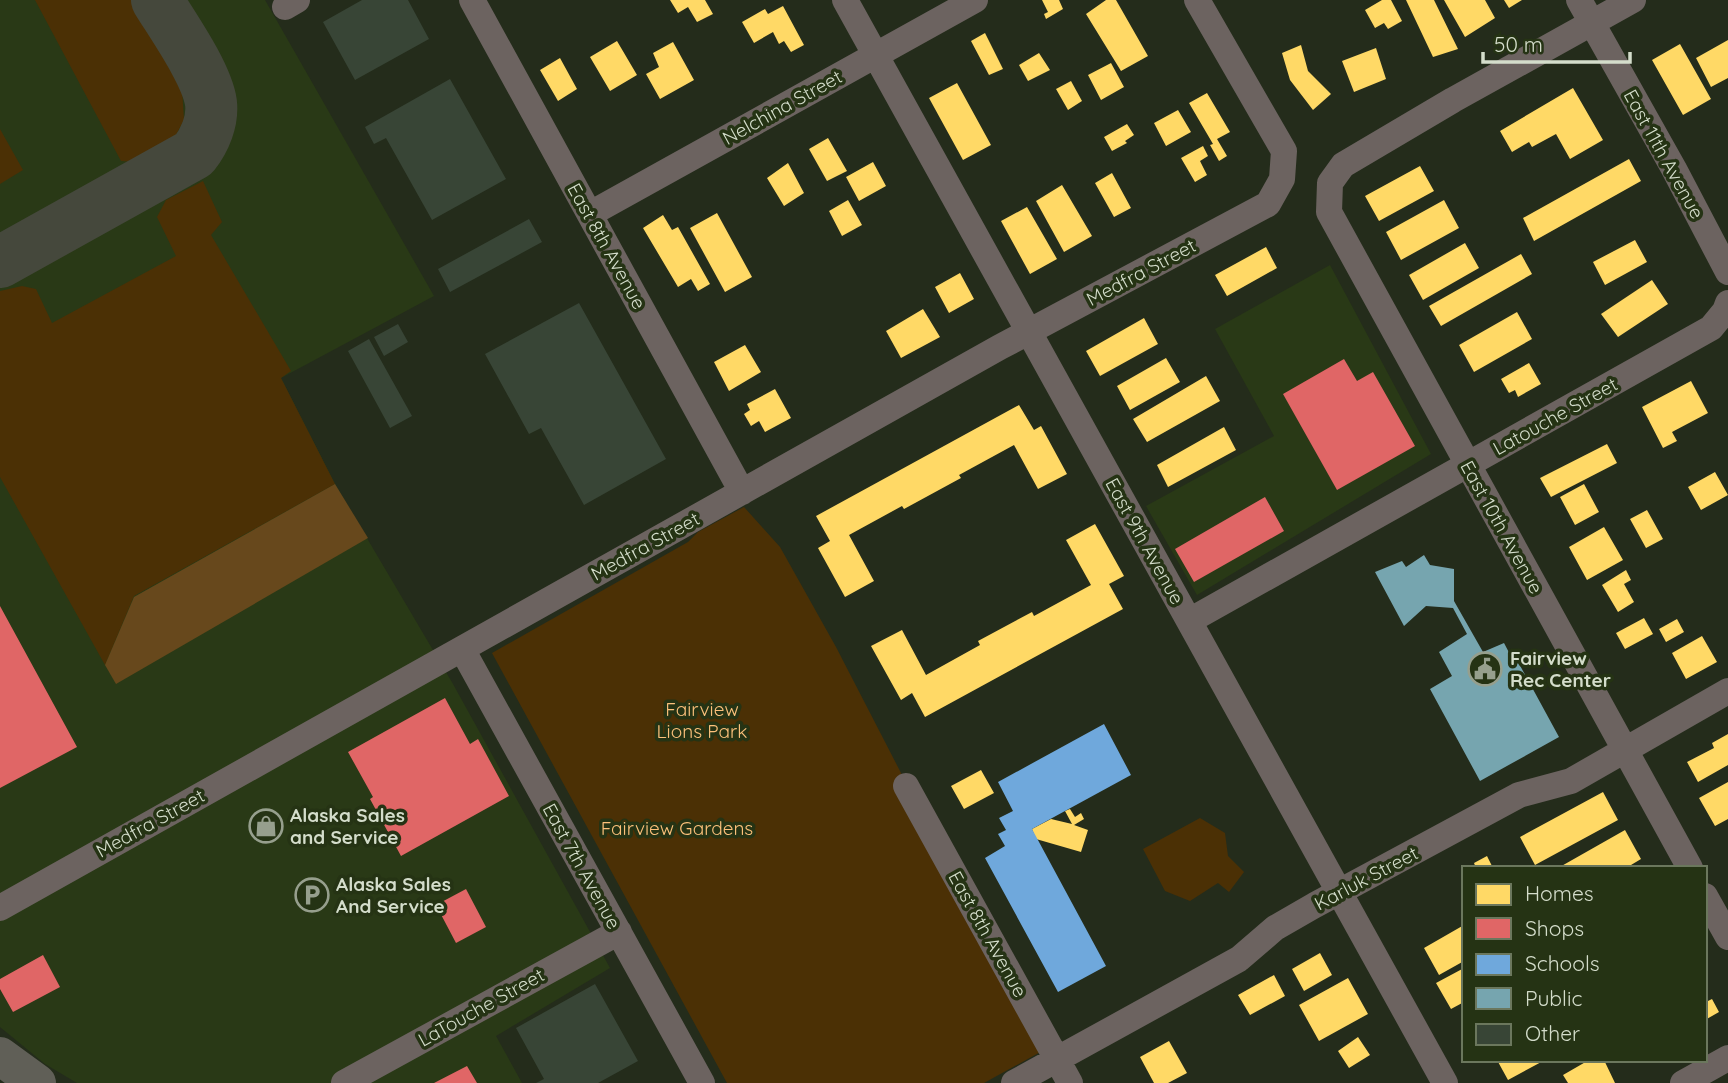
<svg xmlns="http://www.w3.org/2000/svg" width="1728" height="1083" font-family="Quicksand,sans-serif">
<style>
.built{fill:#293916}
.green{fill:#4b3005}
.forest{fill:#67481c}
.homes{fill:#ffd966}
.shops{fill:#e06666}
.schools{fill:#6fa8dc}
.public{fill:#76a5af}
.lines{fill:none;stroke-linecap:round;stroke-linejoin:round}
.taxiway{stroke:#45483c;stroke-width:52}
.building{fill:#384536}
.minor{stroke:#6c6360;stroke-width:26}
.highway{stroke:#605f57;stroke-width:38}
.labels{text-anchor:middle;stroke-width:7;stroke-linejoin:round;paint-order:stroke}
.street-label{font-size:19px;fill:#d4ddcb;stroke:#253314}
.poi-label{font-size:19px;font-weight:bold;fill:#d4ddcb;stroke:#253314;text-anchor:start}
.park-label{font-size:19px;fill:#fcc17b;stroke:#253314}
</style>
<rect width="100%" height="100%" fill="#242c1b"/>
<path class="built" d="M0 0H265L434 296 281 378 335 484 453 684 610 968 496 1036 522 1083H77L45 1064 0 1027Z
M1330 265 1431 454 1197 595 1146 506 1274 436 1215 329Z"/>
<path class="green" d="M35 0H132L182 88 184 120 176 135 135 162 121 161Z
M0 129 23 170 0 184Z
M203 181 222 222 211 235 291 371 281 378 335 484 134 596 105 665 0 477V291L22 286 36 289 52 323 176 256 157 217 166 200Z
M744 507 780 547 836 647 1044 1050 984 1083H727L492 653 688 542 698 532Z
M1200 818 1225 833 1228 856 1244 872 1229 892 1218 883 1190 901 1165 891 1143 849Z"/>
<path class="forest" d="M335 484 368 538 116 684 105 665 134 597Z"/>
<path class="homes" d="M670 0H705L713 14 697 22 688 7 678 13Z
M1042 0H1059L1063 9 1046 19 1044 14 1048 12Z
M1106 0H1116L1148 56 1121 71 1086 14Z
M1382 0H1391L1402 21 1388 29 1384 23 1375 28 1365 10Z
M1406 0H1434L1458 49 1433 57Z
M1444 0H1485L1495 18 1465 37Z
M1504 0H1522L1509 8Z
M783 6 804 45 791 52 784 41 779 44 773 32 754 43 742 22 765 9 768 14Z
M985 33 1003 69 989 75 971 41Z
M1728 40V78L1711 87 1696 58Z
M617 41 637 75 610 91 590 57Z
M673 42 694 80 660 99 646 74 659 67 653 53Z
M1680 44 1711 99 1683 115 1652 60Z
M1301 45 1308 71 1331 94 1313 110 1290 80 1282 53Z
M1376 48 1386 79 1354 92 1342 61Z
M1039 53 1050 70 1028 81 1019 65Z
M560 58 577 89 558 101 540 70Z
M1111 63 1124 87 1101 100 1088 75Z
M1071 81 1082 101 1068 110 1056 89Z
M957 83 991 145 963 160 929 98Z
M1573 88 1603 140 1570 159 1556 134 1532 147 1529 142 1512 152 1500 131Z
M1207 93 1230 132 1217 139 1227 156 1219 161 1210 145 1213 144 1189 103Z
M1178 110 1191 132 1166 146 1154 123Z
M1127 124 1134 135 1125 141 1127 143 1112 151 1104 137Z
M828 138 847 171 827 181 809 149Z
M1203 146 1208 156 1200 161 1207 175 1195 182 1181 158Z
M1629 159 1641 181 1534 241 1523 218Z
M873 162 886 186 859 201 846 177Z
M788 163 804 193 784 206 767 178Z
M1420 166 1434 191 1379 221 1365 196Z
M1112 173 1131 208 1114 217 1095 183Z
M1062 185 1092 236 1064 252 1036 201Z
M848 200 862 225 842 236 829 211Z
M1444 200 1459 228 1401 260 1386 232Z
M1027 207 1057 259 1030 274 1001 221Z
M717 213 752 277 725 292 690 228Z
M663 215 672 230 678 227 710 284 698 291 691 279 678 287 643 228Z
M1635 240 1647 262 1605 285 1593 262Z
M1465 243 1479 268 1423 300 1409 275Z
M1266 247 1277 268 1227 296 1215 275Z
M1521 254 1532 274 1441 326 1429 306Z
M960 273 974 299 949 313 935 287Z
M1652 280 1668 304 1618 337 1601 314Z
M923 309 940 337 901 358 886 331Z
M1517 312 1532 339 1474 372 1459 345Z
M1144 318 1158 344 1100 376 1086 351Z
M745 345 761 372 729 391 714 362Z
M1166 358 1180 382 1130 410 1117 386Z
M1529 363 1541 384 1518 397 1515 390 1509 393 1501 379Z
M1206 376 1220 401 1147 442 1133 419Z
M1691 381 1708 413 1672 432 1677 441 1663 448 1642 407Z
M775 389 791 418 765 432 759 421 751 426 744 414 750 410 747 404Z
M1019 405 1034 430 1041 426 1067 474 1038 489 1014 445 959 475 961 478 904 509 902 506 849 535 874 581 845 597 818 548 830 541 816 516Z
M1224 427 1236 450 1168 487 1157 465Z
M1607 444 1617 463 1551 497 1540 478Z
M1715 472 1728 495 1701 510 1688 487Z
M1584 484 1599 512 1575 525 1560 497Z
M1647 510 1663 539 1646 548 1630 519Z
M1095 524 1124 576 1109 584 1123 609 925 717 912 693 901 700 871 646 902 630 926 675 980 645 978 641 1032 612 1034 616 1091 585 1066 540Z
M1604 527 1623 560 1587 580 1569 547Z
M1626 570 1631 580 1624 584 1634 602 1618 612 1602 585Z
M1644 618 1653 634 1625 649 1616 633Z
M1677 619 1684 632 1666 642 1659 629Z
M1702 636 1717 662 1686 679 1672 653Z
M1728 734V765L1698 782 1687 762 1714 748 1712 743Z
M981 770 994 793 964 809 951 786Z
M1728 782V819L1715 826 1699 798Z
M1603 792 1618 820 1535 865 1520 837Z
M1070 809 1075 817 1081 813 1084 819 1074 825 1088 830 1081 852 1036 839 1032 829 1051 819 1072 824 1065 811Z
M1625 830 1641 859 1626 868H1558Z
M1487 856 1493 868H1476L1474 863Z
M1464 925V961L1439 975 1424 948Z
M1320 953 1332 975 1304 991 1292 969Z
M1464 968V1002L1451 1009 1436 983Z
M1274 975 1285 996 1250 1015 1238 995Z
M1348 978 1368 1014 1319 1041 1299 1005Z
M1705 996 1708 1001 1712 999 1719 1012 1705 1020Z
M1358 1037 1370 1055 1349 1068 1338 1051Z
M1169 1041 1187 1073 1168 1083H1154L1140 1057Z
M1497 1060H1545L1508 1080Z
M1589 1060H1604L1615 1083H1568L1563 1075Z"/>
<path class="shops" d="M1344 359 1357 381 1373 372 1415 446 1337 490 1283 394Z
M1265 497 1284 531 1194 582 1175 549Z
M0 606 77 747 0 788Z
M445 698 470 744 478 739 509 796 401 856 370 799 373 797 348 752Z
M466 889 486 927 456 943 436 905Z
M43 955 60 987 13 1012 0 989V979Z
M467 1066 477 1083H434Z"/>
<path class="schools" d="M1104 724 1131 775 1032 829 1106 966 1058 992 985 858 1005 846 998 834 1006 830 999 818 1013 811 998 782Z"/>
<path class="public" d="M1424 555 1430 565 1454 569V601L1483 652 1504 643 1514 662 1517 660 1559 737 1480 781 1430 689 1452 676 1439 652 1467 634 1453 608 1426 606 1404 626 1375 572 1402 561 1406 567Z"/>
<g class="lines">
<path class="taxiway" d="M0 262 194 154C205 140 213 121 211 103 207 74 173 26 157 0"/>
</g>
<path class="building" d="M362 0H408L429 39 355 80 323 22Z
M450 79 506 179 432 220 386 138 374 144 365 127Z
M529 219 542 242 450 292 438 269Z
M579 303 666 459 584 505 541 428 529 434 485 354Z
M398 324 408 342 384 356 374 337Z
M369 339 412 416 390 428 348 351Z
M595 984 638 1061 598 1083H536L544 1079 516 1028Z"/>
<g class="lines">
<path class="minor" d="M472 0 742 492
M845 0 1445 1083
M1579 0 1674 169 1728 272
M1633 0 1453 100 1343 165 1330 183 1329 212 1690 868
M285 7 297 0
M590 214 975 0
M1189 621 1711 328 1725 311 1728 303
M462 649 702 1083
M906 786 1070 1083
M1705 896 1728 937
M0 908 1000 347 1268 204 1282 179 1284 151 1197 0
M344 1083 619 932
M1014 1083 1239 959 1275 928 1315 905 1519 795 1571 781 1728 691
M1683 1083 1728 1058"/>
<path class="highway" d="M0 1056 37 1083"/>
</g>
<defs>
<symbol id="civic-ring" viewBox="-11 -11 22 22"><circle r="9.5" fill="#253314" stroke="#969f8d" stroke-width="1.5"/><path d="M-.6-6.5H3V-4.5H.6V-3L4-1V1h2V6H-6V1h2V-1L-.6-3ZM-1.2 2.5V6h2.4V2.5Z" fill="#969f8d"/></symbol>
<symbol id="shop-ring" viewBox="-11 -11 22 22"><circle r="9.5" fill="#253314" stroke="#969f8d" stroke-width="1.5"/><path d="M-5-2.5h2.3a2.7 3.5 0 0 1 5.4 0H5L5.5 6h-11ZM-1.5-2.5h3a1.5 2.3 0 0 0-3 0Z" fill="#969f8d"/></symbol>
<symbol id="parking-ring" viewBox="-11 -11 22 22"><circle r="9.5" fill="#253314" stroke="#969f8d" stroke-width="1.5"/><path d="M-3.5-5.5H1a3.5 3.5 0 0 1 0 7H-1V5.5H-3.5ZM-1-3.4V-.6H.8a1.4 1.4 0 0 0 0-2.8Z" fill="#969f8d"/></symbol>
</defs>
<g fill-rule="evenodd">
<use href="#civic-ring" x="1466" y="650" width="38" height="38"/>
<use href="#shop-ring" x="247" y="807" width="38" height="38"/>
<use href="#parking-ring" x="293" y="876" width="38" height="38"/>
</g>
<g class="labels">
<g class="street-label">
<text transform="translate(782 107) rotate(-29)" y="7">Nelchina Street</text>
<text transform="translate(1664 154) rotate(61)" y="7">East 11th Avenue</text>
<text transform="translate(607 246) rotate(61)" y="7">East 8th Avenue</text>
<text transform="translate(1141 272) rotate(-28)" y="7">Medfra Street</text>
<text transform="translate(1555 416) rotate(-29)" y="7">Latouche Street</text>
<text transform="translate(1502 527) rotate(61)" y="7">East 10th Avenue</text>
<text transform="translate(1145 541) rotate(61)" y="7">East 9th Avenue</text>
<text transform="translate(645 546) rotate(-29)" y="7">Medfra Street</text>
<text transform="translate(150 823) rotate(-29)" y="7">Medfra Street</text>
<text transform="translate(582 866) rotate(61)" y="7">East 7th Avenue</text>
<text transform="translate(1366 878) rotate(-28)" y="7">Karluk Street</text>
<text transform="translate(988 934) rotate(61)" y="7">East 8th Avenue</text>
<text transform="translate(481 1007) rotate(-29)" y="7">LaTouche Street</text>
</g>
<g class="poi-label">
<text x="1510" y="665">Fairview<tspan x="1510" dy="22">Rec Center</tspan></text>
<text x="290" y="822">Alaska Sales<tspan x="290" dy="22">and Service</tspan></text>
<text x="336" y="891">Alaska Sales<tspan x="336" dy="22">And Service</tspan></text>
</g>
<g class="park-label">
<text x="702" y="716">Fairview<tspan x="702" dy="22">Lions Park</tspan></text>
<text x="677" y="835">Fairview Gardens</text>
</g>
</g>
<rect x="1462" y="866" width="245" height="196" fill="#253314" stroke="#6b775d" stroke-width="2"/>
<rect x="1476" y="884" width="35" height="21" fill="#ffd966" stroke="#6b775d" stroke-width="2"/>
<text x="1525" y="901" font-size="21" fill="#d4ddcb">Homes</text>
<rect x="1476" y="918" width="35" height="21" fill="#e06666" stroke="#6b775d" stroke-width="2"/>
<text x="1525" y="936" font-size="21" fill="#d4ddcb">Shops</text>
<rect x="1476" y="954" width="35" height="21" fill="#6fa8dc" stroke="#6b775d" stroke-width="2"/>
<text x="1525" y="971" font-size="21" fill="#d4ddcb">Schools</text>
<rect x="1476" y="988" width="35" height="21" fill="#76a5af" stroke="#6b775d" stroke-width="2"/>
<text x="1525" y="1006" font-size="21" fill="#d4ddcb">Public</text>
<rect x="1476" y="1024" width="35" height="21" fill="#384536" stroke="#6b775d" stroke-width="2"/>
<text x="1525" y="1041" font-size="21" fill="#d4ddcb">Other</text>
<path d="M1483 52v10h147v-10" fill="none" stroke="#d4ddcb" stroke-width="3.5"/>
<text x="1494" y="52" font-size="21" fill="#d4ddcb" stroke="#253314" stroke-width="5" paint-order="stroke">50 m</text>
</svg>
